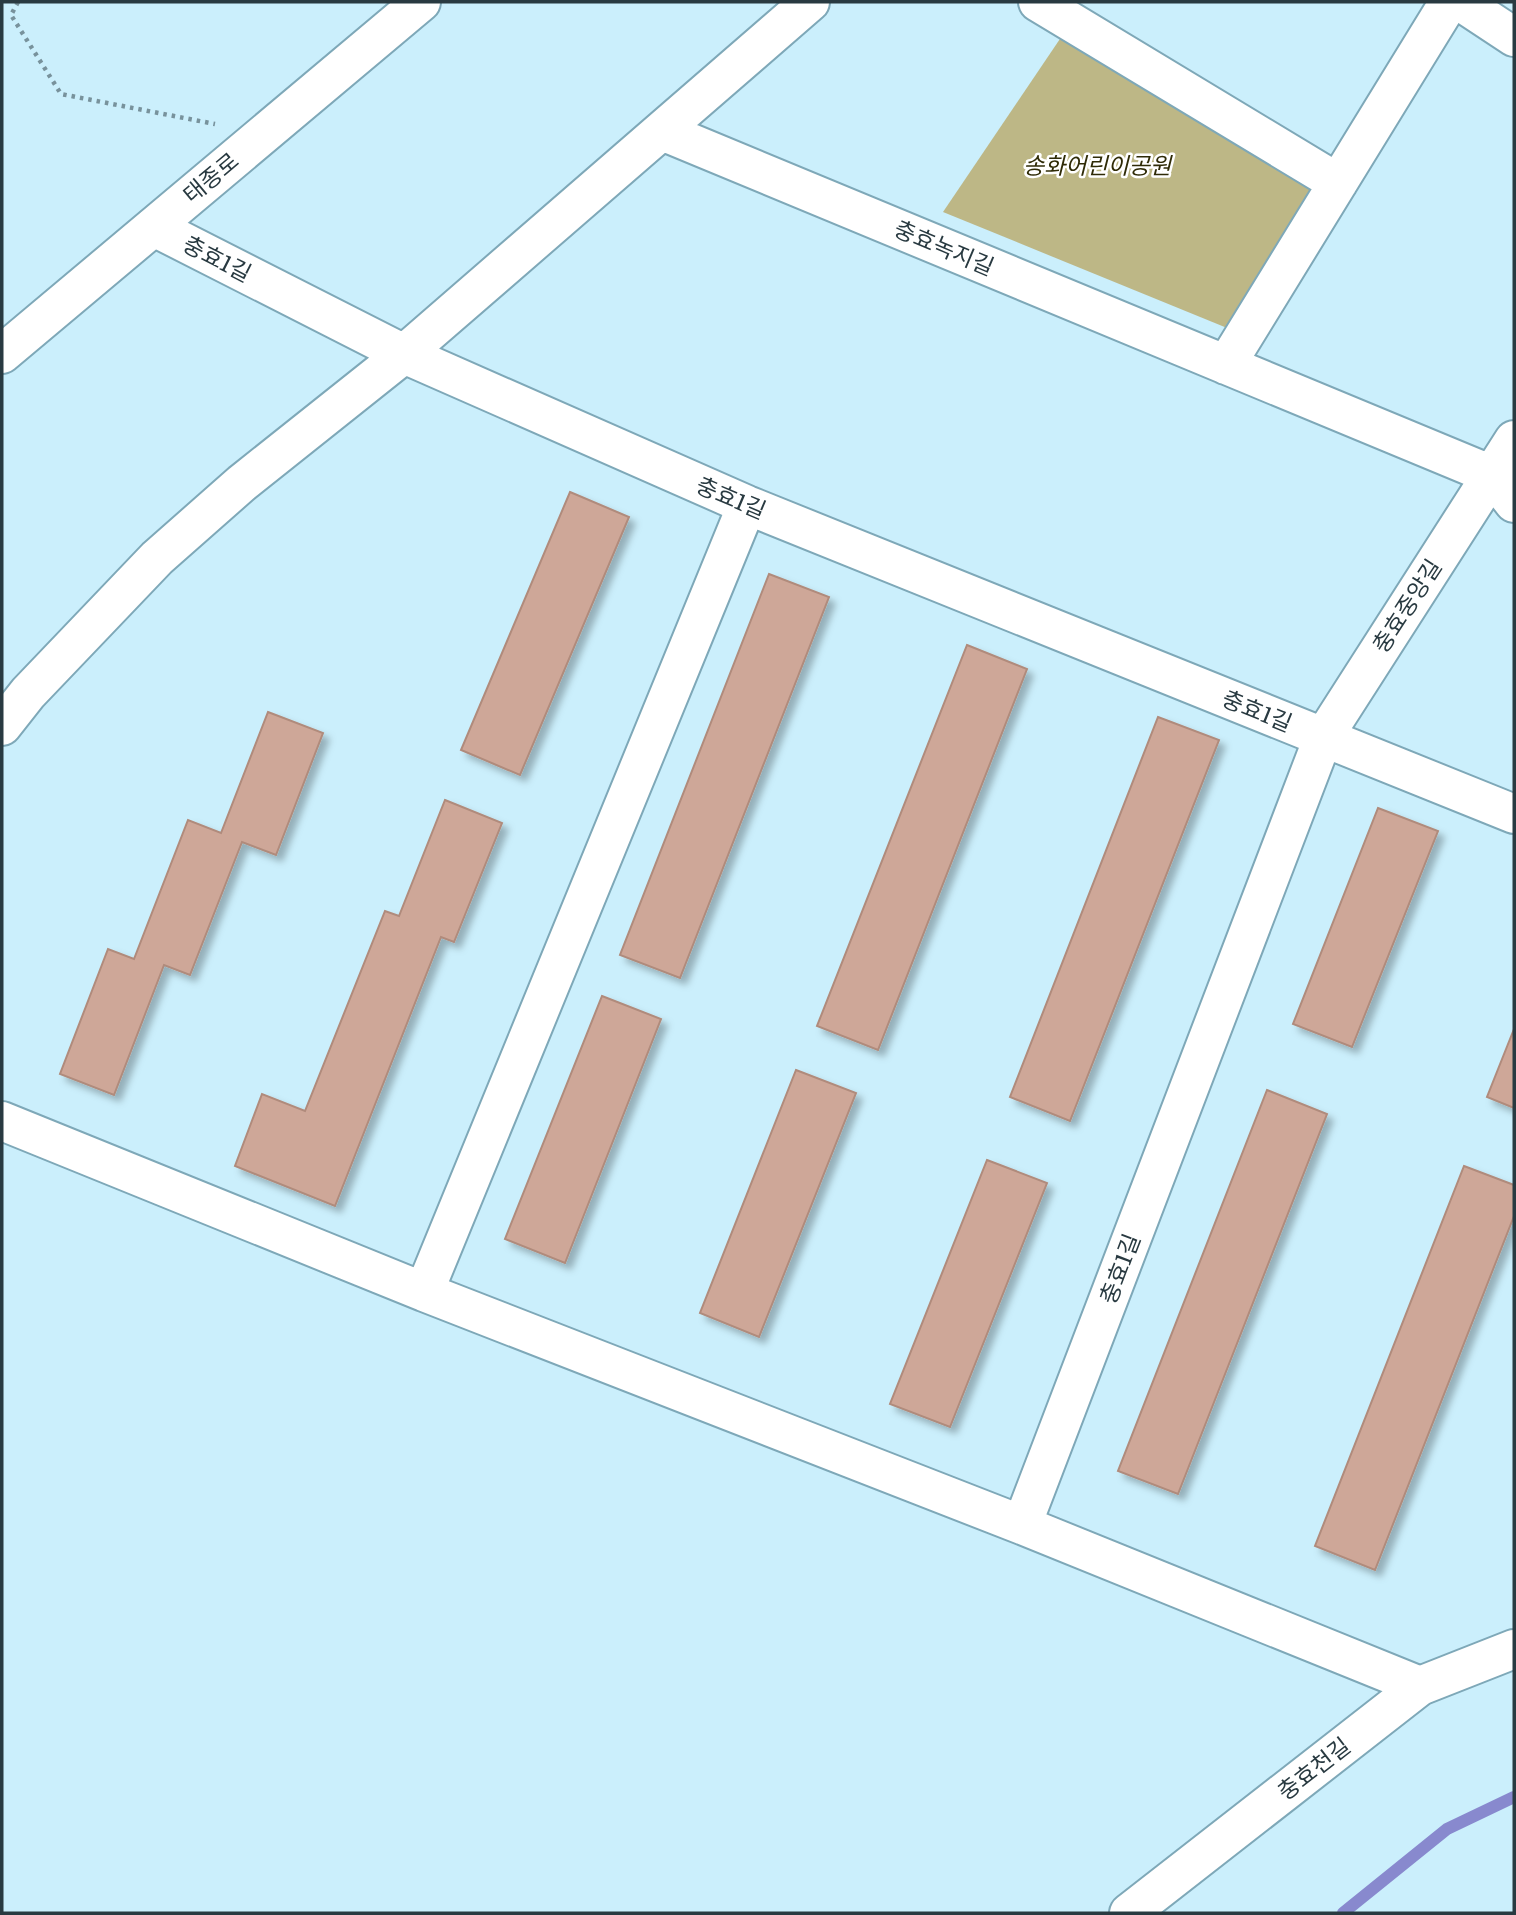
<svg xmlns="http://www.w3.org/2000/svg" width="1516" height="1915" font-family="Literata,'Noto Sans KR',serif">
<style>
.green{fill:#bdb786}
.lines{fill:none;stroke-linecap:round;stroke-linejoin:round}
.stream{stroke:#8889ce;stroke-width:12}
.building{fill:#cea798;stroke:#b08b7c;stroke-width:2;filter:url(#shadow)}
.minor-casing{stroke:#7ea8b8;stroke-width:42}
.tertiary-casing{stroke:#7ea8b8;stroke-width:42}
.path{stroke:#78929c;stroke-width:4.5;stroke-dasharray:3.5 5;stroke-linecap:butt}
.minor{stroke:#fff;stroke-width:38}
.tertiary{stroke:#fff;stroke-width:38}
.labels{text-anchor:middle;stroke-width:5;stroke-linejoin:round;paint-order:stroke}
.park-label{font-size:23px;font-style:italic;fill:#2f2b07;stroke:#fff}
.street-label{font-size:23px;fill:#293a41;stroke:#fff}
</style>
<defs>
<filter id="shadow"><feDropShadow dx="6" dy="6" stdDeviation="3.5" flood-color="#0004"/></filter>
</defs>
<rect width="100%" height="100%" fill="#cbeffc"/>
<path class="green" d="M1066 30 1325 184 1232 330 943 212Z"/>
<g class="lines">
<path class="stream" d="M1343 1913 1447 1829 1514 1797"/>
</g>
<path class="building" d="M570 492 629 517 520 775 461 750Z
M769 574 829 597 680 978 620 955Z
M967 645 1027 669 878 1050 817 1026Z
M268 712 323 733 276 855 242 842 190 975 164 965 114 1095 60 1074 108 949 134 959 188 820 221 833Z
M1158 717 1219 740 1070 1121 1010 1097Z
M445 800 502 823 454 942 441 937 335 1206 235 1166 262 1094 305 1111 385 911 399 916Z
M1378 808 1438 831 1352 1047 1293 1024Z
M602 996 661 1019 565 1263 505 1239Z
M1514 1029V1108L1487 1097Z
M796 1070 856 1093 759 1337 700 1313Z
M1267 1090 1327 1114 1178 1494 1118 1471Z
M987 1160 1047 1183 950 1427 890 1404Z
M1464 1166 1514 1185V1216L1375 1570 1315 1546Z"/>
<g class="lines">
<defs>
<path id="minor" d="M1038 2 1338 183
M1461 2 1514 37
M662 131 1492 475 1514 503
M154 227 404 354 747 505 1514 814
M1226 365 1449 2
M747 505 424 1292 1022 1525 1420 1686
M2 726 28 693 157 558 242 483 404 354 810 2
M2 1121 424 1292
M1022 1525 1323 738 1514 440"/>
<path id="tertiary" d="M2 354 421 2
M1129 1913 1420 1686 1514 1649"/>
</defs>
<use href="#minor" class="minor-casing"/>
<use href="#tertiary" class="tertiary-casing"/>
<path class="path" d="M18 2 11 15 61 94 215 124"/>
<use href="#minor" class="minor"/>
<use href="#tertiary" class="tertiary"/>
</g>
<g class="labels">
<g class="park-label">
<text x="1097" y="174">송화어린이공원</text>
</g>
<g class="street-label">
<text transform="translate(211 178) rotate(-40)" y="8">태종로</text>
<text transform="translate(944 248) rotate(23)" y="8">충효녹지길</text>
<text transform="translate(217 259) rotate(27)" y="8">충효1길</text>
<text transform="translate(731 498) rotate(23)" y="8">충효1길</text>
<text transform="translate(1407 606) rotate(-57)" y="8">충효중앙길</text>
<text transform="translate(1257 711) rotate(22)" y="8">충효1길</text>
<text transform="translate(1120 1269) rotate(-69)" y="8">충효1길</text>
<text transform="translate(1314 1769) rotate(-38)" y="8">충효천길</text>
</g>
</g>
<rect width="1516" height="1915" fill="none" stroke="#293a41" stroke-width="7"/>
</svg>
